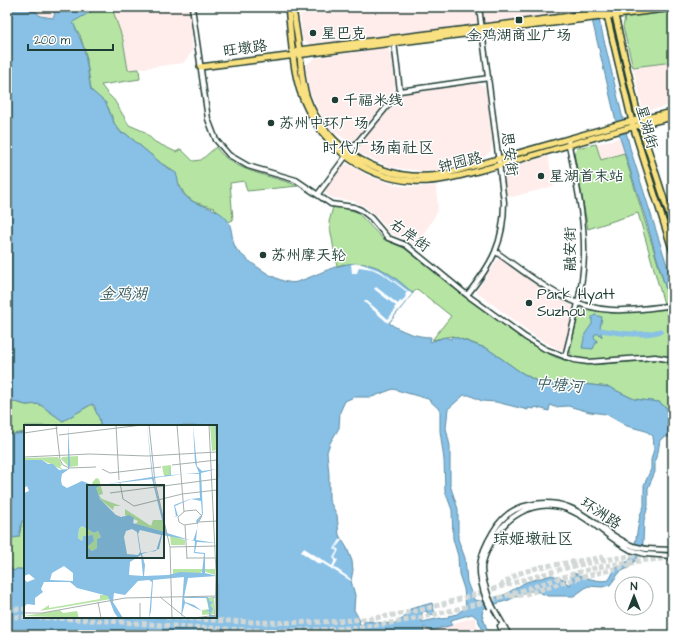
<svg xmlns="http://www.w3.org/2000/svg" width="680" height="642" font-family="'Architects Daughter','LXGW WenKai TC',sans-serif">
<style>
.built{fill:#ffedec}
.green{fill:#b6e5a3;stroke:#6a916c}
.water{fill:#88c0e6;stroke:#5e8c9f;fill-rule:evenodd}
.pier{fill:#fff}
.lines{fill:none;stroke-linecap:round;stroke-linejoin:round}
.river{stroke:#88c0e6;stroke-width:5}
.major-tunnel{stroke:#d2d8d6;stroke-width:5;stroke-dasharray:5 2.5;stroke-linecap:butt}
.minor-casing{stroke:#1f3d34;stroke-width:7}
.major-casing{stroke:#1f3d34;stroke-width:8}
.minor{stroke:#fff;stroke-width:4}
.major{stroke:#f9e181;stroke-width:5}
.minor-bridge-casing{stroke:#1f3d34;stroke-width:7;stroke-linecap:butt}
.minor-bridge{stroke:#fff;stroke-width:4}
.poi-dot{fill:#1f3d34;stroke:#fff;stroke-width:1.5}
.labels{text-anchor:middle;stroke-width:3;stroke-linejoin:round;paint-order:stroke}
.poi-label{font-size:15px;fill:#1f3d34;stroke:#fff;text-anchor:start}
.street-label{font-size:15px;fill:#1f3d34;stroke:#fff}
.neighbourhood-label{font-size:16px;fill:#1f3d34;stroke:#fff}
.water-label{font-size:16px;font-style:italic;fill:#395e60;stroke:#fff}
.inset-river{fill:none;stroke:#88c0e6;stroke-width:2}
.inset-road{fill:none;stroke:#a5b1ae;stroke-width:1}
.view{fill:#1f3d34;fill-opacity:0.15;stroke:#1f3d34;stroke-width:2}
.inset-edge{fill:none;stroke:#1f3d34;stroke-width:2}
</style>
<rect width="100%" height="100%" fill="#fff"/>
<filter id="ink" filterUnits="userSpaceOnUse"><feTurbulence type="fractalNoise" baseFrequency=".025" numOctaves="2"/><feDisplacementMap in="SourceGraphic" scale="8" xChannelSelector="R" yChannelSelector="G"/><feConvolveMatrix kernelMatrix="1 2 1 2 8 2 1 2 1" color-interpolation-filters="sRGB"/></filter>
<g filter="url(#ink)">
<path class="built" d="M24 7H49L56 15 53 18 39 16Z
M111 7H189L193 51 183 63 128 70 123 40Z
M299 7H589L590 9 440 29 308 44 303 40Z
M384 48 389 50 391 55 395 82 394 91 353 142H348L330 128 322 117 310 92 306 71 307 64 315 58Z
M673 62V105L649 110 645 109 642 106 633 67Z
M477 83 484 86 486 90 492 141 491 151 485 157 435 171H421L390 167 357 152V147L403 94Z
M620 138 624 153 601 160 596 144Z
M548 156 554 186 512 197 507 195 504 180 508 168Z
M348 164 369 176 395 185 411 187 436 186 438 207 436 214 416 246 408 240 390 233 376 215 364 206 354 201 332 198 327 195 325 192 326 188 343 166Z
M498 259H501L542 289 571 305 573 310 564 348 560 350 536 337 476 292Z
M475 617 479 635H423V632Z"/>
<path class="green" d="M62 7 112 8 123 40 128 70 139 69 140 79 101 85 107 93 114 100 129 125 143 131 155 142 176 152 181 149 193 161 201 160 216 147C232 172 272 175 298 186L247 191 244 181 230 183 233 220 228 222 214 208 194 202 185 195 170 168 162 164 125 133 123 134 115 125 108 107 91 90 86 55 80 35Z
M665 11 671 15 673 32V62L633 67 623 27 625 17Z
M596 144 601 160 624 153 670 303 664 304 638 213 588 229 574 153 577 148Z
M333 207 344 208 357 212 383 239 404 248 477 305 534 346 555 357 572 362 591 365 655 360 673 363V413L659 402 634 399 609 387 583 384 556 386 537 381 519 371 488 349 467 341 452 336 432 340 451 316 417 289 411 295 344 264 337 266 329 222Z
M581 309 612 313 672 309 673 358 665 356H656C637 357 592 365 576 358 571 356 570 353 570 349L579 312Z
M7 400 26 405 39 404 63 421 92 404 100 419V426H25V432L7 435Z
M22 520 25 521V573L19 569 14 572 7 566V539L19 536Z"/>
<path class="water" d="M7 7H24L30 11H36L40 16 53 18 55 14 49 7H62L66 11 73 7H99L73 22 84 48 91 90 106 103 115 125 122 134 125 133 162 164 176 173C178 178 178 184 181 190 191 209 216 203 228 221 233 229 231 242 237 250 247 261 282 287 297 282 322 274 343 258 370 265 387 269 400 282 413 293L389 323C401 331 416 337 431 337L430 342 445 337 451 339 452 336 488 349 519 371 536 381 561 386 583 384 609 387 634 399 659 402 673 413V437H664L660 440 658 452 655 460V472L648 488V506L644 520 643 543 638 557 630 567 620 572 610 585 602 587 588 586 574 596H548L536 591H528L509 600 486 607 483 610 482 615 489 635H485L477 618 472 614 451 620 452 625 430 631 424 627 423 635H7V566L14 571 16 569H22L25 573V617H216V426H100C101 418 95 414 95 406L92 404 63 421 39 404 26 405 7 400ZM393 389 428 399 440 410V431L444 460 445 491 452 510 453 539 458 556 459 574 464 589 466 607 457 614 448 616V618L441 619V618L422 622V612L427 611 428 616 435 614 432 603 410 609 404 618 393 624 365 621 362 625 359 623 360 620 354 610 355 595 351 581 353 570 352 561 347 548 339 535 337 515 329 500V475L327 452 330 443 339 428 340 412 345 401 354 397H372ZM464 395H469L482 401 496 402 528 410V408L534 409 535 407 549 411 550 405 554 407 568 406 590 412 606 414 627 426 646 431 653 436 654 449 651 460V469L644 485V506L640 515 634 550 630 560 615 569 609 580C600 583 582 577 574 573L570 577 573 579 570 585 565 582 566 580 552 575 526 582 504 595 482 601 474 600 467 582 465 558 458 539V509L450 485V446L446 428 448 409Z
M589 7H596L630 148 673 284V314L646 220 620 138Z
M595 315 602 317 600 328 602 337 599 334H595L594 337 597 341 593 349 582 348 585 334 592 324V317Z
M25 433V521H22L19 537 7 539V435Z"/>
<path class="pier" d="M359 263 381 271 412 294 388 323 364 302 366 300 388 319 395 310 394 308 396 306 374 289 376 287 398 304 400 301 402 302 406 296 405 295 407 292 383 274 372 269 359 267 357 273H352L351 264Z
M341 538 342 540 336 548 339 550 335 558 338 560 334 567 351 579V581L322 563 320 565 301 552 304 548 332 566 335 560 333 558 337 551 334 549Z"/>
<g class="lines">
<path class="river" d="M600 330C620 333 641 337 661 331"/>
<path class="major-tunnel" d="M500 586 517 574 540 567 604 557
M510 596 523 595 575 579 634 564
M7 609H25
M7 617C130 617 253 641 376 625 417 620 459 609 498 598 532 588 565 575 599 567 624 562 648 560 673 558
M166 617C247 623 340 628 420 610 464 599 507 584 551 572 591 561 631 555 673 552"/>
<defs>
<path id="minor" d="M192 7 208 119 216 140 229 155 248 166 296 180 331 204 354 207 361 210 371 218 388 238 406 245 467 295 525 337 545 349 574 360 588 362 655 357 673 360
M394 42 400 91
M318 194 346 156 400 91 489 78
M496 252C532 277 566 308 612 310 632 311 653 308 673 305
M467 295C492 264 504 243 504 202L479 7
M565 357C573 324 583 290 584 255 585 216 575 178 568 140
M646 549 673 550
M645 554 673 556
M489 598C486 588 482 579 482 568 483 560 487 550 491 543 505 517 531 500 561 507 587 514 607 538 631 550
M486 599C476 571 478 557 493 532 501 518 513 508 529 505 577 494 594 530 633 546
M493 607 509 635
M500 626 504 635"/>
<path id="major" d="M288 7C291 33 292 66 300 91 317 140 359 178 413 181 441 183 469 173 496 166 555 150 613 130 673 117
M293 7C295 23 298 39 300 56 301 69 302 82 306 95 325 151 387 186 445 174L624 123 673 112
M605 7 633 126 673 252
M613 7 640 124 673 227
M296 52 299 50 642 7
M200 67 673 8"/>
</defs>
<use href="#minor" class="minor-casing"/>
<use href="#major" class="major-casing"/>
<use href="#minor" class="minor"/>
<use href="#major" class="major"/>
<defs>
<path id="minor-bridge" d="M633 546 646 549
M631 550 645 554
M489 598 493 607
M486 599 490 608"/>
</defs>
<use href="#minor-bridge" class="minor-bridge-casing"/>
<use href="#minor-bridge" class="minor-bridge"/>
</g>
</g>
<g class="poi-dot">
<rect x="515" y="16" width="8" height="8" rx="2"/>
<circle cx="313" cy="33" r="4"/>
<circle cx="335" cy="100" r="4"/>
<circle cx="271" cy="123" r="4"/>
<circle cx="541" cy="176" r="4"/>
<circle cx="263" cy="255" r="4"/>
<circle cx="529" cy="303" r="4"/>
</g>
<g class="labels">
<g class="poi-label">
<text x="321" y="38">星巴克</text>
<text x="519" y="40" text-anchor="middle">金鸡湖商业广场</text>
<text x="343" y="105">千福米线</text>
<text x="279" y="128">苏州中环广场</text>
<text x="549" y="181">星湖首末站</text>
<text x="271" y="260">苏州摩天轮</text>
<text x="537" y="299">Park Hyatt<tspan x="537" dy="17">Suzhou</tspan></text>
</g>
<g class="street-label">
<text transform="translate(245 48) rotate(-8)" y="5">旺墩路</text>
<text transform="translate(647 127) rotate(74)" y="5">星湖街</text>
<text transform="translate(510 154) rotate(83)" y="5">思安街</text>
<text transform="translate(460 162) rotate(-13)" y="5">钟园路</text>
<text transform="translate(410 235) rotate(36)" y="5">右岸街</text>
<text transform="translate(570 249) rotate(-90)" y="5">融安街</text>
<text transform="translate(601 513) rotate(33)" y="5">环洲路</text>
</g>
<g class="neighbourhood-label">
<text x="378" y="153">时代广场南社区</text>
<text x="533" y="544">琼姬墩社区</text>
</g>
<g class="water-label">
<text x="123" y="299">金鸡湖</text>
<text transform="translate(559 384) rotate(5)" y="6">中塘河</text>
</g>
</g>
<g transform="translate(24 425)">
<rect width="193" height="193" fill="#fff"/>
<path d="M186 0H193V25L188 26ZM54 31V41L45 42 37 34 38 32ZM34 32 38 40 36 42 41 46 18 35H0V33ZM147 40V50L140 51 138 41ZM72 53 75 54 79 69 75 70 78 74 97 81H90L89 85 77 75 68 58ZM101 84 127 101 129 95H139L141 107 112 99 114 96 101 90ZM58 101 70 108 74 106 77 112 73 114V123L68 126 62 122 70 116 69 110 59 111 58 116 54 113 55 104ZM146 110 161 115V120H147ZM149 144H191V150L179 146 174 150 156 147 155 149H149ZM76 170H84L87 174 16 186 25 180V183L76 174ZM190 172 191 189 178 190V185L185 184 182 173ZM36 185 39 188 53 186 55 193 0 191Z" fill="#b6e5a3"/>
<path d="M44 0 46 40 45 44 38 49 37 55 38 60 43 63 58 56 71 61 128 52 123 0 129 52 141 51 140 42 141 50H146L145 41 147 50 175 48 171 38 169 0 173 41 178 46 193 44 177 48 179 89 174 97 172 115 193 118 173 117 171 127 181 128V148L193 151 164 153 160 172H193V193L185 192V186L179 187 185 185 183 173H160L161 177 170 180 178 186 161 178 157 193 160 152 129 155 127 186 125 193 128 157 125 155 114 156 101 170 90 168 89 177 99 193H94L90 187 84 171 53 163 46 157H20L17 164 19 167 11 173V180L3 179 0 182V154L3 157 11 154 5 149 0 151V68L5 66 3 61 0 63V35H18L24 39H29L35 45 44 44ZM160 49H175L176 73 166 74 150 80 152 91 149 92 154 91 151 81 167 74 177 76 178 89 172 96 174 101 169 116 143 108 130 56V53ZM128 54 141 107 109 98 110 93 105 90 97 92 92 90 76 74 72 63 76 60ZM58 101 70 108 74 106 77 112 73 114V123L68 126 63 122 70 116 69 110 59 111 58 116 54 113 55 104ZM108 104 113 107 116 127 114 130 103 129 100 112 102 106ZM116 105 137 110 132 126 117 128 114 109ZM138 110 171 116 170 128 180 129 178 148 156 147 144 150 120 151 121 140 118 129 135 124ZM117 130 119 151 105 150 106 137ZM40 141 49 148V156L26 155 28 148ZM184 172 192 173V191L186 189 189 184 186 180 190 176 186 177Z" fill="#88c0e6" fill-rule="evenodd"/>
<path class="inset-river" d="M192 0 193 18"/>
<path class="inset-road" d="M32 0 36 35 39 40 45 43 72 42M92 0 95 55M125 0 131 57 146 122 148 193M153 0 160 87M185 0 192 147 191 193M0 8 34 3M35 10 118 0M0 32 66 29 123 31 193 27M148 40 193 35M78 44 86 48 137 42M96 58 99 74 110 81 158 69 193 65M86 68 193 54M175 97 193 96M174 98 160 100 155 97 154 92 161 86 172 85 178 91 174 98M161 100 163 134M146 122 193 121M163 133H193M136 172 162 193M74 177 77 193M116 178V193M0 188H18L101 173 193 171M170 193 193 190"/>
<path class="view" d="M63 60H140V133H63Z"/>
<rect width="193" height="193" class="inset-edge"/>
</g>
<rect width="680" height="642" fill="none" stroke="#fff" stroke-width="24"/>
<rect x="12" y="12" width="656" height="618" fill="none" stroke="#1f3d34" stroke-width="1.5" filter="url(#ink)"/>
<g transform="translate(634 596)"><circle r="19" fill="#ffffff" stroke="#a5b1ae"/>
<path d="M0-3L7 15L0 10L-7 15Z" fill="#1f3d34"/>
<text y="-6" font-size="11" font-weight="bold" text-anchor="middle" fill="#1f3d34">N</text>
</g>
<path d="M28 44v6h85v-6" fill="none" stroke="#1f3d34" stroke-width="2"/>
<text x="34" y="44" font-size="12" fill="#1f3d34" stroke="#ffffff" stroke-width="3" paint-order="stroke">200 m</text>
</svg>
